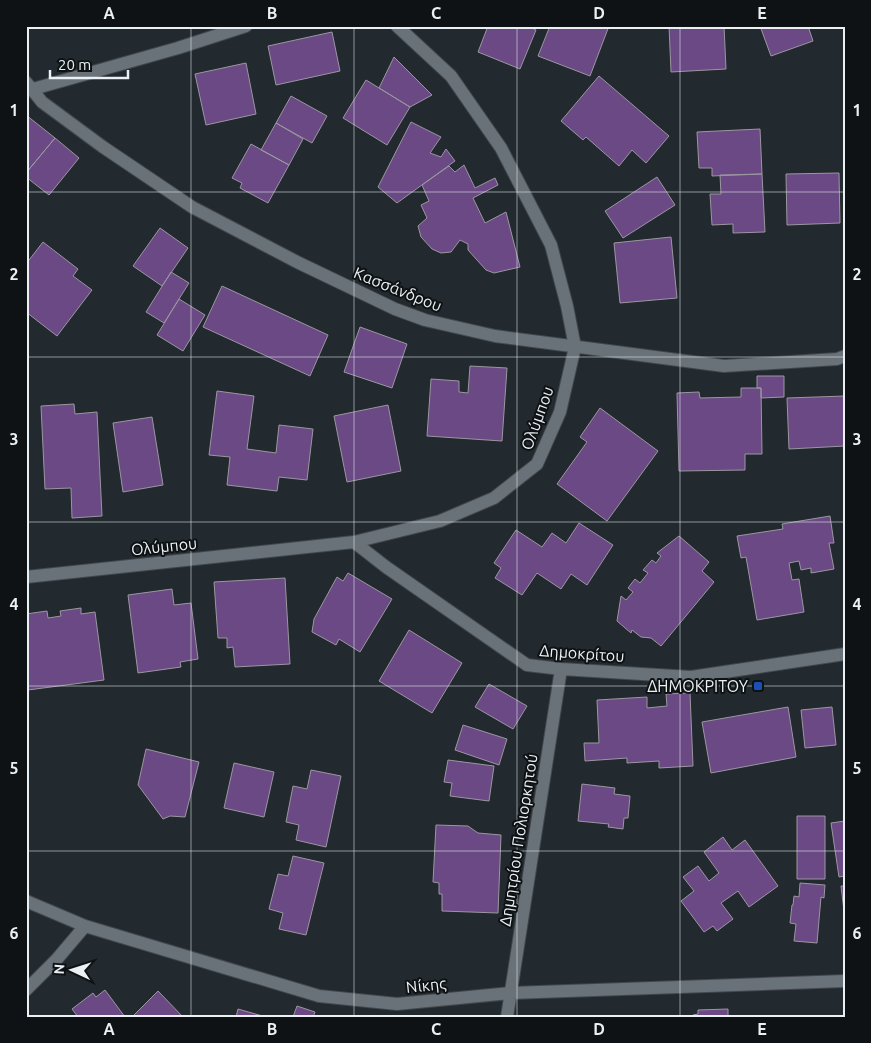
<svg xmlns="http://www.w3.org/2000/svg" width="871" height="1043" font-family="Ubuntu,sans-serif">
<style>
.building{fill:#6a4985;stroke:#9b97a0}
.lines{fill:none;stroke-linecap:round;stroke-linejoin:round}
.minor-casing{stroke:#41474c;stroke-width:14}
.minor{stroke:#697279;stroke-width:12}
.grid{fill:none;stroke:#eaf0f3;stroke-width:1;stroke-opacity:0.55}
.transit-dot{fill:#1a4fb4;stroke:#0e1214;stroke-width:2}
.labels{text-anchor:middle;stroke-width:4;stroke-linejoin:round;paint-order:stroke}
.street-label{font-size:16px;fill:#eaf0f3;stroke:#0e1214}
.poi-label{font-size:16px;fill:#eaf0f3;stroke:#0e1214;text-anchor:end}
.neatline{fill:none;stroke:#eaf0f3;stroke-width:2}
.grid-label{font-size:16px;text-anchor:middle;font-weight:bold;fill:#eaf0f3}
</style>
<rect width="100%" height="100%" fill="#222a2f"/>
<path class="building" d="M488 26H528L536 30 520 69 478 52Z
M550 26H609L590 76 538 56Z
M669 26H724L726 69 671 72Z
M760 26H808L813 41 771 56Z
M332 32 340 71 276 85 268 46Z
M394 57 432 95 410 107 379 88Z
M246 63 256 114 206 125 195 74Z
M599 76 669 136 646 163 632 150 619 166 586 137 583 140 561 121Z
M366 80 410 107 387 145 343 118Z
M291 96 327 116 312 143 276 123Z
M26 115 55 138 26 173Z
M411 122 441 137 430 153 441 157 446 149 455 161 397 203 378 187Z
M276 123 303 139 289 165 261 150Z
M760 129 762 174 712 176V168H699L697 132Z
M55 138 79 158 49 195 26 177V173Z
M251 144 289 165 268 203 240 188 242 183 232 178Z
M464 165 475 188 495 178 498 185 473 198 485 223 506 212 520 267 494 273 486 270 468 250V244L460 240 451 252 441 253 432 249 421 237 418 226 427 218 421 205 429 201 422 185 449 166 455 172Z
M839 173 840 223 787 225 786 174Z
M762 174 765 232 733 233V224L712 225 710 194H721L720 175Z
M657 177 675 205 623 238 605 211Z
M160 228 188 248 162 286 133 266Z
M671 237 677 298 620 303 614 243Z
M43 242 78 269 73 276 92 290 57 336 26 312V264Z
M171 272 189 283 164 323 146 312Z
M222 286 328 335 310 376 203 327Z
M179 299 205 315 183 351 157 335Z
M360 327 407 344 392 388 344 372Z
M470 366 507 368 502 441 427 436 431 379 459 381V392L468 393Z
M757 376H784V397L761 398V388H757Z
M741 388H761L762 454H745V470L679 471 677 393 699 392 700 398 741 397Z
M217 391 254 396 247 449 276 453 279 425 313 429 307 480 279 477 277 491 227 485 230 457 209 455Z
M845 396V446L789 449 787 398Z
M74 404 75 414 97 412 102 516 72 518 71 488 45 489 41 406Z
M388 405 401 471 347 482 334 416Z
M600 408 658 451 607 521 557 484 587 442 580 437Z
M152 417 163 485 123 492 113 423Z
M830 516 834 543H829L834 569 811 573V568L801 570 799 561 789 563 792 580 799 579 804 612 757 620 746 557 741 558 737 536 783 529 782 524Z
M579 523 613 545 587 585 571 574 561 589 537 573 522 595 495 578 501 568 494 563 516 530 542 547 552 533 566 543Z
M679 536 709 562 702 571 714 582 661 646 651 638 641 637 632 630 631 633 617 621 621 596 626 600 633 592 628 588 635 579 640 583 648 573 643 570 652 560 656 563 661 556 657 553Z
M348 573 392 599 360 652 339 639 336 645 312 632 314 619 337 577 343 581Z
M285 578 290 664 235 667 233 647 227 648V638H218L214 582Z
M172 589 174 605 191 603 198 659 180 662 181 667 138 673 128 595Z
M81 608V614L95 612 104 680 28 690 26 614 47 611 48 618 61 616 60 611Z
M409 630 462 663 432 713 379 681Z
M489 684 527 706 513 729 475 707Z
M690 693 693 766 659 768V761L627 763V758L585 761 584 743H599L597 700 647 697V708L667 706 666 694Z
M788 707 796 757 711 773 702 722Z
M832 707 836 745 805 748 801 710Z
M463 725 507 739 499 765 455 750Z
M146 749 199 762 185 817 170 816 163 819 138 785Z
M448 760 494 766 489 801 450 796 452 783 444 782Z
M234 763 274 772 264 817 224 808Z
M311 770 341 776 326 847 296 840 299 825 286 822 293 786 307 789Z
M582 784 615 788 614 794 630 796 628 818H624L623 829 608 827 609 824 578 821Z
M797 816H825V879H797Z
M845 821V876L839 877 831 823Z
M436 825 468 826 478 833 501 835 498 913 442 911V894H439V883L433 882Z
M723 837 732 850 745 840 778 886 749 907 738 891 721 903 733 919 717 931 713 926 704 932 681 901 694 891 683 877 698 866 709 881 719 873 704 852Z
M293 856 324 863 306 935 279 929 283 913 269 909 278 874 288 876Z
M800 883 825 885 824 898 821 897 817 943 794 941 796 924 790 923 792 905H793L794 896 799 897Z
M841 886H845V919Z
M105 990 125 1017H78L72 1009 93 993 96 997Z
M158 991 183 1017H136L134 1015Z
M297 1006 315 1012 313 1017H293Z
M238 1009 266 1017H236Z
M728 1009V1017H693V1015L698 1014V1010Z"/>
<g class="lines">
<defs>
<path id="minor" d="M26 82 42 102 103 147 192 207 297 262 395 309 425 320 495 336 724 366 837 359 845 356
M26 91 178 48 246 26
M354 542 386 567 527 665 561 669 691 677 845 654
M26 577 354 542 440 521 494 498 537 464 560 412 575 347 567 306 551 245 501 148 451 76 397 26
M26 901 85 926 319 996 397 1004 511 993 845 981
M26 990 57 959 85 926
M507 1017 561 669"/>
</defs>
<use href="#minor" class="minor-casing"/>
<use href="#minor" class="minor"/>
</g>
<path class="grid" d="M191 26V1017M354 26V1017M517 26V1017M680 26V1017M26 192H845M26 357H845M26 522H845M26 686H845M26 851H845"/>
<rect class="transit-dot" x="753" y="681" width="10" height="10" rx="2.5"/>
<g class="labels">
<g class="street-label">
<text transform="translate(398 289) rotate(22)" y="6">Κασσάνδρου</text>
<text transform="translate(537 418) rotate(-70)" y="6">Ολύμπου</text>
<text transform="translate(164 546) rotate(-6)" y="6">Ολύμπου</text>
<text transform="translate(582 653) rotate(4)" y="6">Δημοκρίτου</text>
<text transform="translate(518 840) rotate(-81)" y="6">Δημητρίου Πολιορκητού</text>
<text transform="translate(426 985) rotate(-6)" y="6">Νίκης</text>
</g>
<g class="poi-label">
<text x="748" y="692">ΔΗΜΟΚΡΙΤΟΥ</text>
</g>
</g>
<rect width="871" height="1043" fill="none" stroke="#0e1214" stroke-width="55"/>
<g transform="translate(72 970) rotate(274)" stroke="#0e1214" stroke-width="4" paint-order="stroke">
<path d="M0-4L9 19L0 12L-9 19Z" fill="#eaf0f3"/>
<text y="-8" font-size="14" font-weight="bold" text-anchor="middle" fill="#eaf0f3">N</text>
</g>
<path d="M50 70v8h78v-8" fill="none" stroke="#eaf0f3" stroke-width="2.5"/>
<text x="58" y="70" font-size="15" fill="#eaf0f3" stroke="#0e1214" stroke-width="4" paint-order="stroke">20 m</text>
<rect x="28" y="28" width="816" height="988" class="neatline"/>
<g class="grid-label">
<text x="109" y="19">A</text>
<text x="272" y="19">B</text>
<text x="436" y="19">C</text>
<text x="599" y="19">D</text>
<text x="762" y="19">E</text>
<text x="14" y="116">1</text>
<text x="857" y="116">1</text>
<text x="14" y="280">2</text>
<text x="857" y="280">2</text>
<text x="14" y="445">3</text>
<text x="857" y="445">3</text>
<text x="14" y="610">4</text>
<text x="857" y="610">4</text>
<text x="14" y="774">5</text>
<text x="857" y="774">5</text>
<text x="14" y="939">6</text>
<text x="857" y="939">6</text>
<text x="109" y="1035">A</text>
<text x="272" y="1035">B</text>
<text x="436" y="1035">C</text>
<text x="599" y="1035">D</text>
<text x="762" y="1035">E</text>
</g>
</svg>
